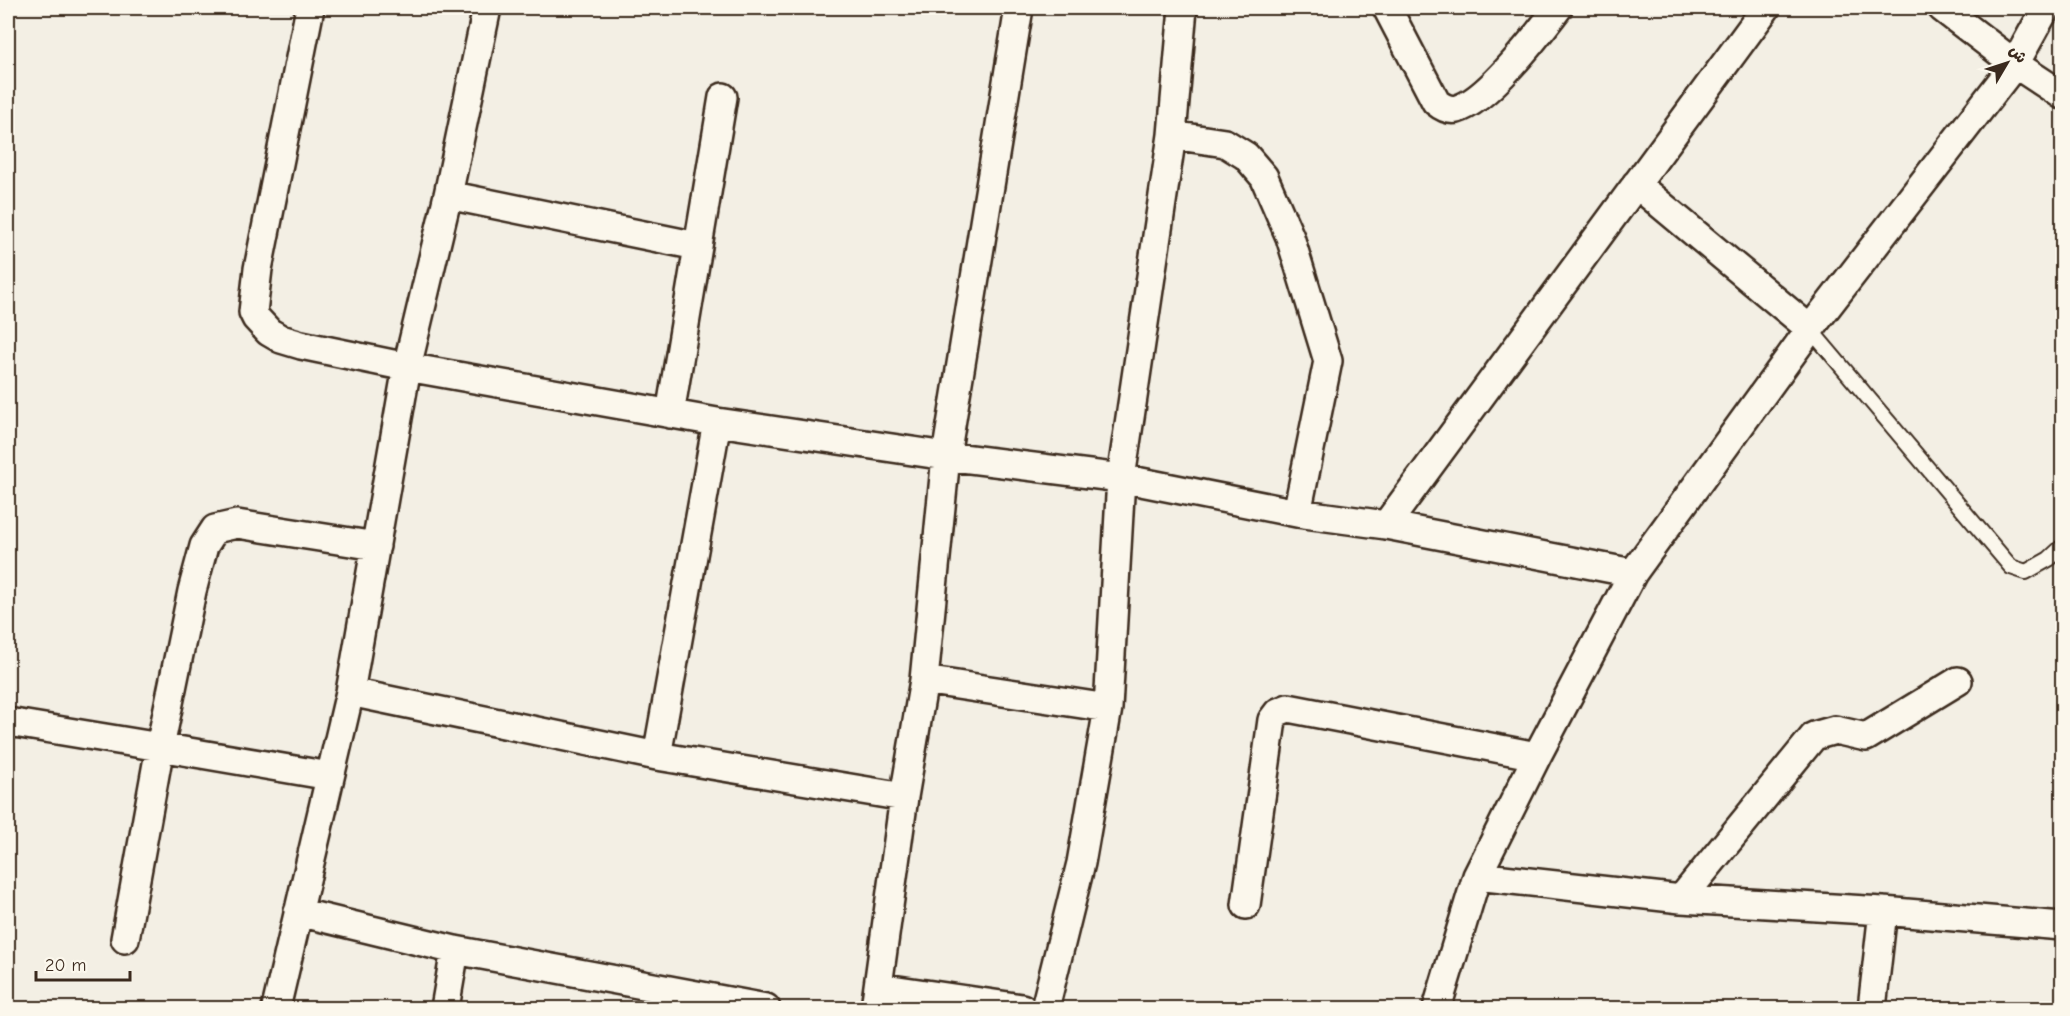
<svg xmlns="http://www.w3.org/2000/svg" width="2070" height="1016" font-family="'Comic Neue','Playpen Sans Arabic',sans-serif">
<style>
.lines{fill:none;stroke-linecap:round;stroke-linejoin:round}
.lane-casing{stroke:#3b2a1e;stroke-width:18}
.street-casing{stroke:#3b2a1e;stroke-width:32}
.lane{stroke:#fbf7ec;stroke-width:14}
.street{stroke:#fbf7ec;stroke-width:27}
</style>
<rect width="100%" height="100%" fill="#f3efe4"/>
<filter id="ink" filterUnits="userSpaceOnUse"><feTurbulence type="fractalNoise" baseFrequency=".0167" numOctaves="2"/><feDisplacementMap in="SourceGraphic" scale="12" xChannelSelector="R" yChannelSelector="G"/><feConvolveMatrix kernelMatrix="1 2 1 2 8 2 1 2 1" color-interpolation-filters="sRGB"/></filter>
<g filter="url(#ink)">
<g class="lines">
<defs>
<path id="lane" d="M1810 329 2011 567 2026 572 2049 559 2062 547"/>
<path id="street" d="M310 8 258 269 253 312 256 318 269 332 281 339 301 345 407 367 717 422 946 456 1121 478 1297 513 1386 525
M1387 8 1436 102C1442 107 1449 111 1457 109 1487 101 1539 33 1558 8
M1942 8 2015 64 2062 95
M1172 135 1225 143 1246 156 1264 177 1290 237 1328 361 1297 513
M1636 184 1810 329
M448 195 697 246
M670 414 723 97
M1633 573 1386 525 1766 8
M924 680 1108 708
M350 692 657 756 904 797
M8 722 160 747 192 591 204 546 215 529 237 524 376 546
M657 756 717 422
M1477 876 1681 899 1883 911 2062 926
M1681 899 1814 736 1835 730 1866 737 1958 681
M1246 905 1272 720 1278 712 1288 708 1537 756
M298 912 455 950 766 1008
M125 939 160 747 330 776
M878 987 1022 1008
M276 1008 350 692 407 367 448 195 487 8
M445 1008 455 950
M875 1008 904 797 924 680 946 456 1019 8
M1045 1008 1081 863 1108 708 1121 478 1172 135 1183 8
M1437 1008 1477 876 1537 756 1633 573 1810 329 2015 64 2046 8
M1872 1008 1883 911"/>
</defs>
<use href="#lane" class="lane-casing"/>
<use href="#street" class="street-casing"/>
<use href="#lane" class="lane"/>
<use href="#street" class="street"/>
</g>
</g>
<rect width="2070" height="1016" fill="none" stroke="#fbf7ec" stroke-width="30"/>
<rect x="15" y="15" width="2040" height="986" fill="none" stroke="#3b2a1e" stroke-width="2" filter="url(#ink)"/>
<g transform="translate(2007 63) rotate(51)" stroke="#fbf7ec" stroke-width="4.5" paint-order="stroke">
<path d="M0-4.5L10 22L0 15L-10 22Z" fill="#3b2a1e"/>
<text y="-9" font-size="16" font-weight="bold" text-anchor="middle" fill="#3b2a1e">ش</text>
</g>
<path d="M36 971v9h94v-9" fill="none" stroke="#3b2a1e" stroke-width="3"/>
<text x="45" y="971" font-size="18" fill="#3b2a1e" stroke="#fbf7ec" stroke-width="4.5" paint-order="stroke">20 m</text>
</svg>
